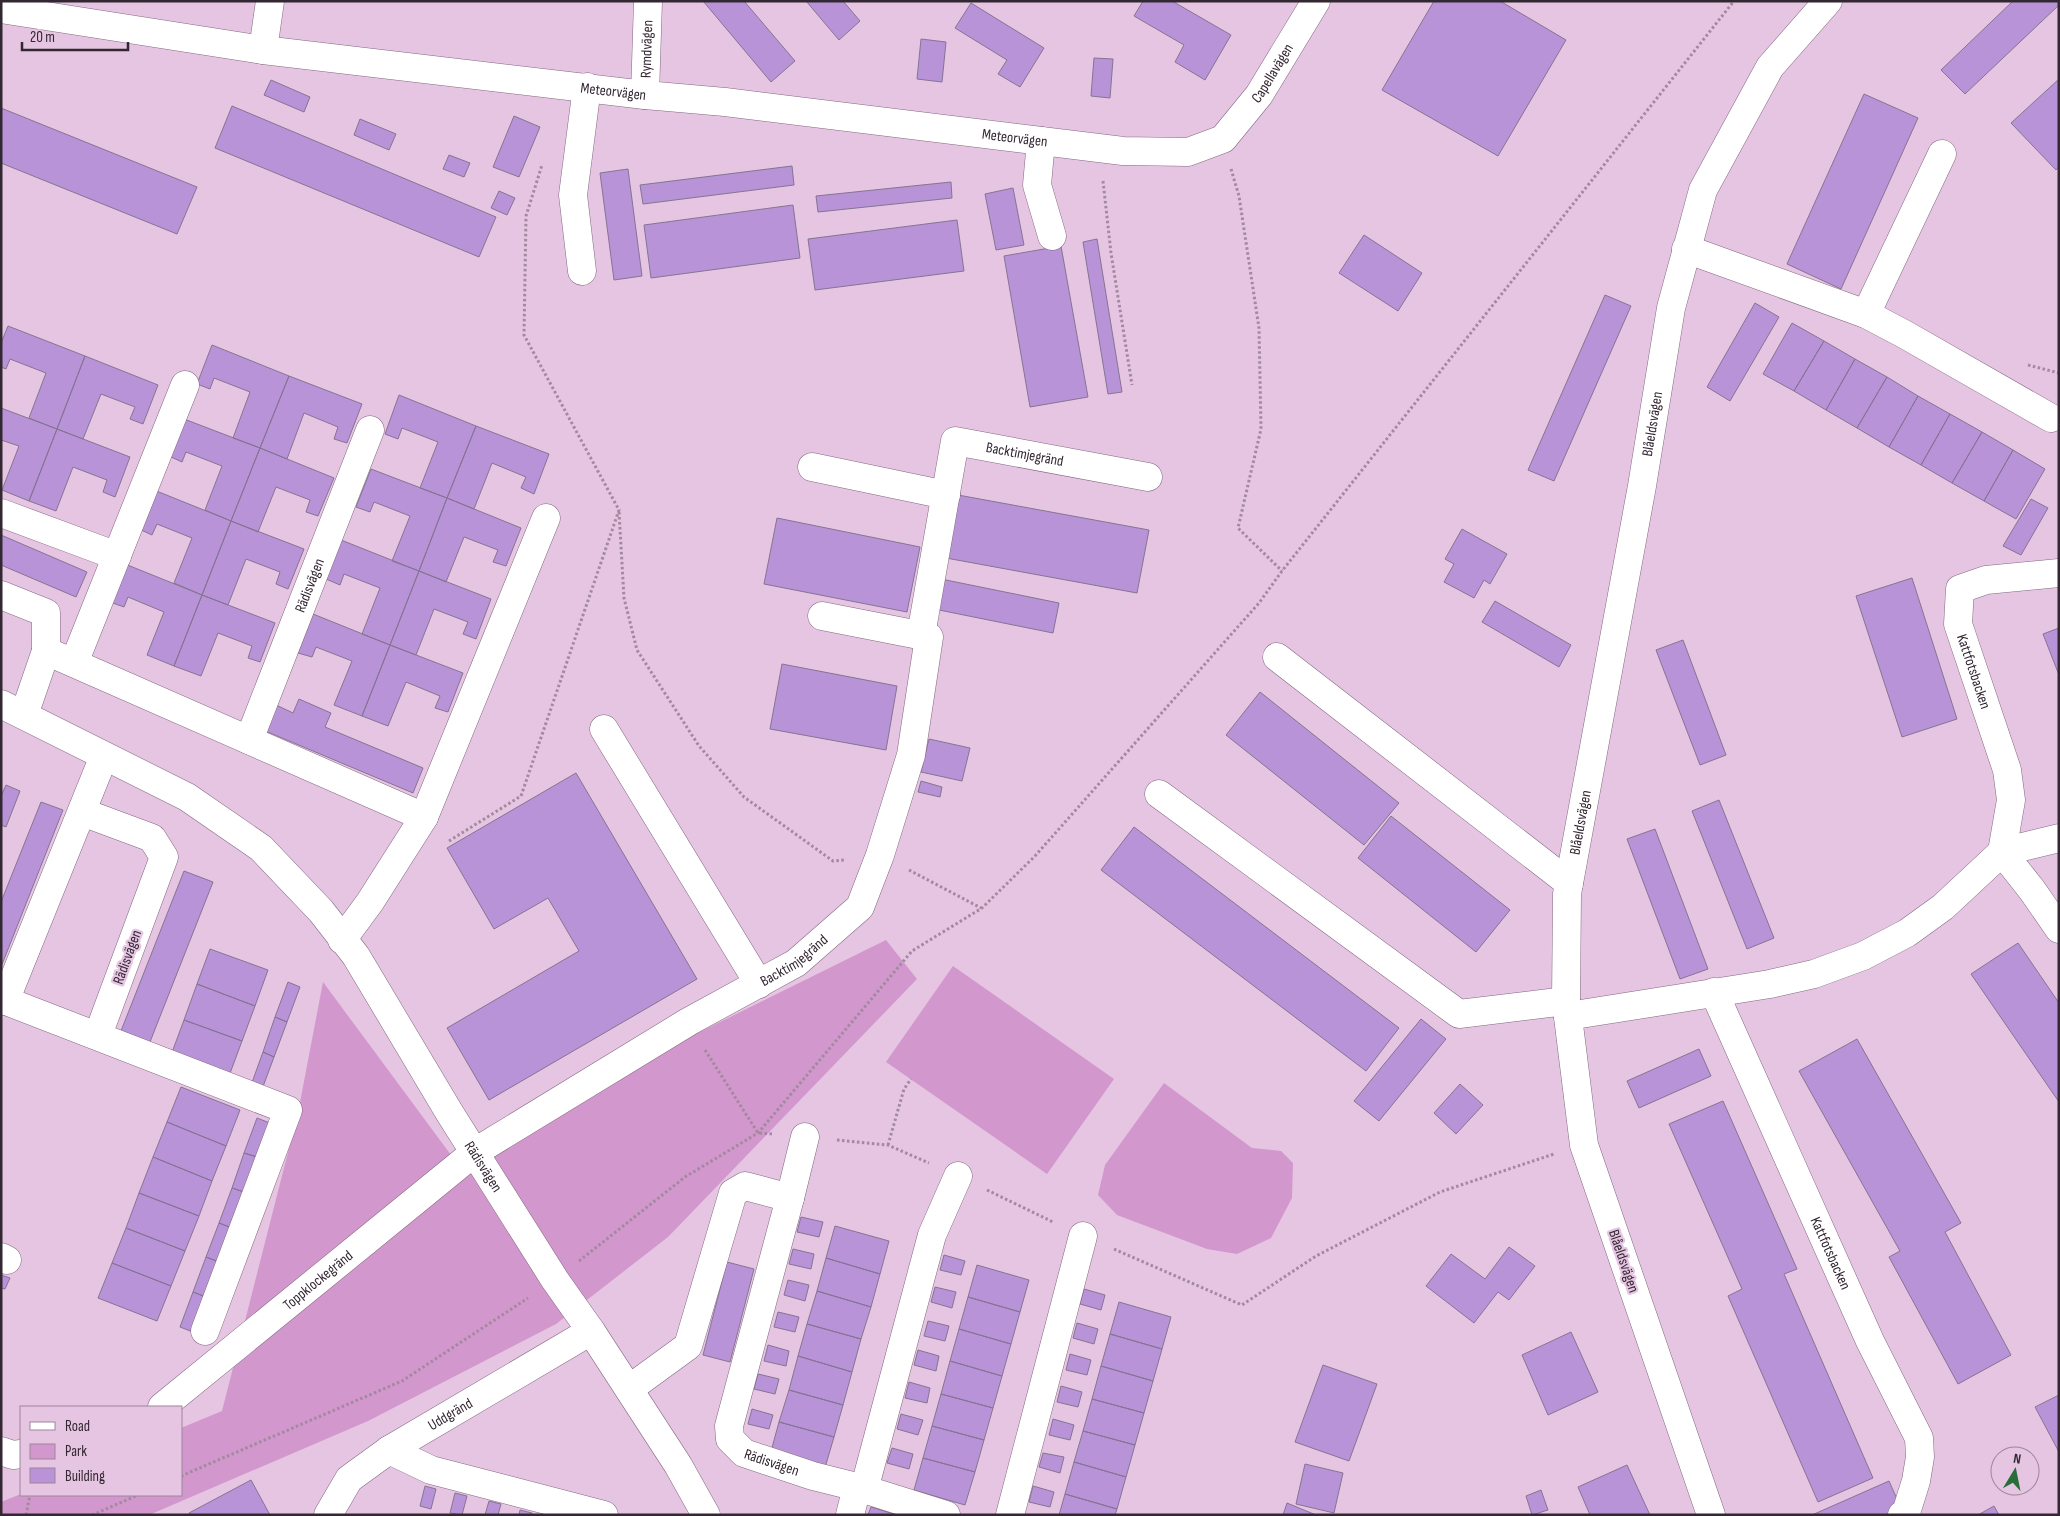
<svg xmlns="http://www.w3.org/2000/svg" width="2060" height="1516" font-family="'Sofia Sans Condensed',sans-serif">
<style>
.green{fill:#d297cd}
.building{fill:#b993d7;stroke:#857493}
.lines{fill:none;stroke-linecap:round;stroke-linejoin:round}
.minor-casing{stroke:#846881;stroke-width:29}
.path{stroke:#a2899f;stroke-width:3;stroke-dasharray:2.5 2.5;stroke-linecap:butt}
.minor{stroke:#fff;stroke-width:28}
.labels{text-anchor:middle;stroke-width:4.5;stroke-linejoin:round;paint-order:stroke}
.street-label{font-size:15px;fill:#332732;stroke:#e5c5e1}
</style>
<rect width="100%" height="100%" fill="#e5c5e1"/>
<path class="green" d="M886 940 917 979 668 1237 556 1324 368 1421 149 1515H1V1502L21 1494 181 1495V1428L222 1411 298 1113 323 982 451 1155Z
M953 966 1114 1079 1047 1174 886 1062Z
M1164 1083 1252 1148 1281 1151 1293 1163 1292 1198 1271 1238 1237 1254 1207 1249 1117 1215 1098 1195 1105 1165Z"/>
<path class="building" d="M703 1H744L795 61 771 82Z
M806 1H843L860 21 839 40Z
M1143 1H1172L1231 35 1205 80 1175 62 1184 45 1134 16Z
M1434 1H1500L1566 40 1498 156 1382 90Z
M2013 1H2059V5L1965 94 1941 70Z
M971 3 1044 48 1020 87 998 74 1007 60 955 28Z
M921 39 946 42 942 82 917 79Z
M1094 58 1113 59 1110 98 1091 96Z
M2059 79V167L2056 170 2011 123Z
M271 80 310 97 304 112 264 95Z
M1864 94 1918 118 1841 289 1787 264Z
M232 106 496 217 479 257 215 148Z
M1 108 197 187 177 234 1 163Z
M514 116 540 127 519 177 493 167Z
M360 119 396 134 389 150 354 135Z
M449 155 470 163 464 177 443 169Z
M792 166 794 185 643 204 640 185Z
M628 169 642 276 614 280 600 173Z
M951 182 952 198 818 212 816 196Z
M1013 188 1024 245 996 250 985 194Z
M499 191 515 198 507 215 491 208Z
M793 205 800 258 651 278 644 225Z
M957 220 964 271 815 290 808 239Z
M1364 235 1422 273 1398 311 1339 273Z
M1097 239 1122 392 1108 394 1083 242Z
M1061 246 1088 397 1030 407 1004 256Z
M1605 295 1631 306 1554 481 1528 470Z
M1755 303 1779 317 1730 401 1707 387Z
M1792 323 1824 341 1794 391 1763 374Z
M8 326 85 356 57 429 29 418 46 373 10 359 6 369 1 367V343Z
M1824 341 1855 359 1826 410 1794 391Z
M212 345 289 376 260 448 233 438 250 392 214 378 210 389 197 384Z
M85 356 158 385 143 424 130 419 135 407 101 394 83 439 57 429Z
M1855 359 1887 377 1857 428 1826 410Z
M289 376 362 404 347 443 334 439 338 427 304 413 287 459 260 448Z
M1887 377 1918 396 1889 447 1857 428Z
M399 395 476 426 447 498 420 488 438 442 402 428 398 439 385 434Z
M1918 396 1950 414 1921 465 1889 447Z
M1 408 57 429 29 501 2 490 19 446 1 440Z
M1950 414 1982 432 1952 483 1921 465Z
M184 419 260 448 231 521 205 510 222 466 186 452 182 462 169 456Z
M476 426 549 454 534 494 521 488 526 477 492 463 474 509 447 498Z
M57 429 130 457 115 497 103 492 107 480 73 467 56 511 29 501Z
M1982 432 2013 450 1984 501 1952 483Z
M260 448 334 478 318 516 306 512 310 500 276 487 258 532 231 521Z
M2013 450 2045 469 2016 519 1984 501Z
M371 469 447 498 419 571 392 561 410 516 374 502 370 512 356 507Z
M154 490 231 521 202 595 174 583 192 538 157 524 152 535 139 529Z
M958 495 1149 530 1137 593 946 558Z
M447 498 521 528 506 566 493 562 498 550 464 537 446 582 419 571Z
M2031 499 2048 508 2021 555 2003 546Z
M777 518 920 547 907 612 764 584Z
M231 521 304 549 288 589 276 584 280 572 246 559 228 605 202 595Z
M1462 529 1507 554 1490 584 1484 580 1474 598 1444 582 1454 564 1445 559Z
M1 535 87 572 76 597 1 565Z
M341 540 419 571 390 645 362 634 380 588 344 574 340 585 326 579Z
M125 564 202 595 174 666 147 655 164 612 128 597 124 607 110 602Z
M419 571 491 599 476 639 463 634 468 622 434 609 416 655 390 645Z
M1912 578 1957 719 1902 737 1856 596Z
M941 579 1059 603 1053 633 934 609Z
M202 595 275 623 260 662 248 658 252 646 218 633 201 676 174 666Z
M1495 601 1571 645 1559 667 1482 622Z
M313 614 390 645 362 716 334 705 352 661 316 647 312 657 298 653Z
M2059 628V675L2043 634Z
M1683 640 1726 755 1700 765 1656 650Z
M390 645 463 673 448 712 435 708 440 696 406 682 388 726 362 716Z
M782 664 897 686 886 750 770 729Z
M1260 692 1399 803 1364 845 1226 735Z
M299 699 331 713 325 727 423 768 413 793 263 730 274 704 293 713Z
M929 739 970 748 962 781 921 772Z
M576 773 697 979 489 1100 447 1028 579 951 548 898 494 929 447 848Z
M921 781 942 787 940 797 918 792Z
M6 785 20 791 6 827 1 825V796Z
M1719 800 1774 938 1747 949 1692 811Z
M41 802 63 810 1 967V902Z
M1391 816 1510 910 1476 952 1358 858Z
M1134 827 1399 1028 1366 1071 1101 870Z
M1655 829 1708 969 1680 979 1627 839Z
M184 871 213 882 148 1047 119 1036Z
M2018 943 2059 1003V1102L1971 974Z
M210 949 268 970 255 1006 197 984Z
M288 982 300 987 287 1022 275 1017Z
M197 984 255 1006 242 1041 184 1020Z
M275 1017 287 1022 274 1057 263 1052Z
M1421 1019 1446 1039 1379 1121 1354 1101Z
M184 1020 242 1041 229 1076 171 1055Z
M1857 1039 1961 1223 1945 1232 2011 1355 1958 1384 1889 1257 1900 1251 1799 1071Z
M1699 1049 1711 1076 1639 1108 1627 1081Z
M263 1052 274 1057 261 1092 250 1088Z
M1460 1084 1483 1105 1456 1134 1434 1113Z
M181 1087 240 1110 226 1146 167 1122Z
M1723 1101 1797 1269 1784 1274 1873 1478 1818 1502 1728 1296 1742 1289 1669 1124Z
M257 1118 270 1123 257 1157 244 1153Z
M167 1122 226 1146 212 1181 153 1157Z
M244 1153 257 1157 244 1192 232 1188Z
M153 1157 212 1181 199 1216 139 1193Z
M232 1188 244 1192 232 1228 219 1223Z
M139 1193 199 1216 185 1251 126 1228Z
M801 1217 823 1222 819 1237 797 1232Z
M219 1223 232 1228 219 1262 206 1257Z
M835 1226 889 1241 880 1274 826 1258Z
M126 1228 185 1251 171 1286 112 1263Z
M1509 1247 1535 1266 1509 1300 1498 1292 1474 1323 1426 1286 1451 1254 1485 1279Z
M793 1249 814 1254 811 1269 789 1264Z
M944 1255 965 1261 961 1275 940 1270Z
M206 1257 219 1262 206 1297 193 1292Z
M826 1258 880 1274 871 1307 817 1291Z
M727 1262 754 1269 730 1362 703 1355Z
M112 1263 171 1286 157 1321 98 1298Z
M977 1265 1029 1280 1020 1312 968 1297Z
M1 1275 10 1278 5 1289 1 1288Z
M788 1280 809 1285 805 1301 784 1295Z
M935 1287 956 1292 952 1308 931 1302Z
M1084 1289 1105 1295 1101 1310 1080 1304Z
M817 1291 871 1307 861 1339 807 1324Z
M193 1292 206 1297 193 1332 180 1327Z
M968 1297 1020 1312 1011 1344 959 1329Z
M1119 1302 1171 1317 1162 1349 1110 1334Z
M778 1312 799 1317 795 1332 774 1327Z
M928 1321 949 1326 945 1341 924 1336Z
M1077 1323 1098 1329 1094 1344 1073 1338Z
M807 1324 861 1339 852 1372 798 1356Z
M959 1329 1011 1344 1002 1376 950 1361Z
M1571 1332 1598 1392 1548 1415 1522 1355Z
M1110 1334 1162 1349 1153 1381 1101 1366Z
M768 1345 789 1351 786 1366 764 1361Z
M918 1350 939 1356 936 1371 914 1365Z
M1070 1354 1091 1360 1087 1375 1066 1370Z
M798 1356 852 1372 843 1405 789 1390Z
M950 1361 1002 1376 993 1408 941 1394Z
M1323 1365 1377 1384 1349 1461 1295 1442Z
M1101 1366 1153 1381 1144 1413 1092 1399Z
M758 1374 779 1379 775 1394 754 1389Z
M909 1382 930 1388 927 1403 905 1398Z
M1061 1386 1082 1392 1078 1407 1057 1402Z
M789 1390 843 1405 834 1437 779 1422Z
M941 1394 993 1408 984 1440 932 1426Z
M2059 1395V1452L2035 1407Z
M1092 1399 1144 1413 1135 1445 1083 1431Z
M752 1409 773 1415 769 1429 748 1424Z
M901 1414 923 1420 918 1435 897 1429Z
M1053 1419 1074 1425 1070 1440 1049 1435Z
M779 1422 834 1437 824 1471 770 1455Z
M932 1426 984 1440 975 1472 923 1458Z
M1083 1431 1135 1445 1126 1477 1074 1462Z
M892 1448 913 1454 909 1469 887 1463Z
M1043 1453 1064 1457 1060 1473 1039 1467Z
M923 1458 975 1472 965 1505 914 1490Z
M1074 1462 1126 1477 1117 1509 1065 1494Z
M1305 1464 1343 1473 1334 1513 1296 1504Z
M1627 1465 1650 1515H1590L1578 1487Z
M251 1480 270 1515H190L189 1513Z
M1889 1481 1901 1508 1886 1515H1812Z
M425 1486 436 1489 431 1509 420 1506Z
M1033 1486 1054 1492 1050 1507 1029 1502Z
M1541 1490 1548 1510 1532 1515 1526 1496Z
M455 1493 467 1496 462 1515 450 1513Z
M1065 1494 1117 1509 1115 1515H1059Z
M489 1501 501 1504 498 1515H485Z
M1287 1503 1316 1515H1283Z
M1994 1506 1999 1515H1978Z
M871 1507 897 1515H868Z
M520 1510 532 1513 531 1515H519Z"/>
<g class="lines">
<defs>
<g id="minor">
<path id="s1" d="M1 9 263 50 645 95 725 102 1123 151 1188 152 1223 139 1259 95 1316 1"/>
<path d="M263 50 270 1"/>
<path id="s2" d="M645 95 648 1"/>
<path d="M1041 141 1037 185 1052 236"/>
<path d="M1686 249 1866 314 1904 334 2051 418"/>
<path d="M582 271 573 195 587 87"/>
<path d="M1866 314 1942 154"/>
<path d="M812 467 946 495"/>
<path d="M1 513 117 556"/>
<path id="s3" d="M2059 573 1986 580 1960 589 1958 624 2007 770 2011 800 2002 852 2032 890 2059 929"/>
<path d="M1 595 46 613V651L424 817 370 902 342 940"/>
<path id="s4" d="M921 635 955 441 1148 477"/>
<path d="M1277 657 1569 883"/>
<path d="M74 663 185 385"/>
<path id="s5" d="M1 704 187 797 261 848 321 911 356 956 449 1112 555 1280 591 1331 678 1465 706 1515"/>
<path d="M24 715 46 651"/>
<path d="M604 729 759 984"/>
<path id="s6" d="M249 740 370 430"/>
<path d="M1159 794 1459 1014 1566 1001"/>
<path d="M82 812 152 838 164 857 98 1035"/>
<path d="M424 817 546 518"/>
<path id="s7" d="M1714 992 1870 1341 1919 1438 1920 1457 1916 1481 1906 1513 1902 1515"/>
<path d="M1 999 288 1110 205 1331"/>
<path d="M5 1001 104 756"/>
<path d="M1568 1016 1770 984 1814 974 1863 956 1907 933 1943 907 2002 852 2059 838"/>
<path d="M790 1198 805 1137"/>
<path d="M1 1257 7 1260"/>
<path id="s8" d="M629 1389 688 1346 733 1193 745 1186 790 1198 729 1426 730 1439 744 1453 813 1476 857 1487"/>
<path id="s9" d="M162 1407 475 1152 688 1022 796 963 860 907 880 855 911 755 929 637 822 616"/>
<path d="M389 1450 431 1470 604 1515"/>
<path d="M1 1451 13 1455 21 1454"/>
<path d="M864 1490 932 1235 958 1176"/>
<path id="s10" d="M328 1515 349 1479 389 1450 591 1331"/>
<path d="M850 1515 857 1487 946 1515"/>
<path d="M1010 1515 1083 1236"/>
<path id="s11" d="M1711 1515 1584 1145 1566 1001 1567 894 1642 486 1671 308 1703 190 1770 67 1828 1"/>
</g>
</defs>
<use href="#minor" class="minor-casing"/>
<path class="path" d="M1231 169 1239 196 1259 328 1261 429 1238 528 1282 571
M1103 181 1111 253 1132 385
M2028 365 2059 373
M619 512 624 598 637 650 699 746 744 797 833 861 845 860
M449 841 521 796 619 510 524 335 526 216 542 165
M909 870 981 908
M705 1050 758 1133 774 1134
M837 1140 888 1145 929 1163
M888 1145 904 1089 911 1079
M987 1190 1053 1222
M1114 1249 1242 1305 1316 1256 1440 1192 1554 1154
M579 1261 685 1177 758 1133 912 951 982 908 1035 856 1259 603 1282 571 1734 1
M181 1476 402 1381 528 1298
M26 1515 30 1495
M92 1515 138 1495"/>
<use href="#minor" class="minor"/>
</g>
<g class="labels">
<g class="street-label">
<text dy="5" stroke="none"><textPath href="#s2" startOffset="46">Rymdvägen</textPath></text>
<text dy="5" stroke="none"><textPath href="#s1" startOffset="1316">Capellavägen</textPath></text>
<text dy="5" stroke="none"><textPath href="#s1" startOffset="618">Meteorvägen</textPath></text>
<text dy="5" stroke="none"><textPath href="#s1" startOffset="1022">Meteorvägen</textPath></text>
<text dy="5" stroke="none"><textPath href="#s11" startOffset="1121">Blåeldsvägen</textPath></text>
<text dy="5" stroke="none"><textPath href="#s4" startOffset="268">Backtimjegränd</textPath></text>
<text dy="5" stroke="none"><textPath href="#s6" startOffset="166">Rädisvägen</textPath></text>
<text dy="5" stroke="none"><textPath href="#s3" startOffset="186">Kattfotsbacken</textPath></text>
<text dy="5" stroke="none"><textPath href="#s11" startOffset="716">Blåeldsvägen</textPath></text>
<text transform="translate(127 957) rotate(-70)" y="5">Rädisvägen</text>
<text dy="5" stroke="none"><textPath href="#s9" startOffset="776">Backtimjegränd</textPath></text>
<text dy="5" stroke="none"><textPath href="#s5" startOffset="688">Rädisvägen</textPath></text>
<text dy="5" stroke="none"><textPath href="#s7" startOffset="286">Kattfotsbacken</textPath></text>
<text transform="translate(1624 1261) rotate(71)" y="5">Blåeldsvägen</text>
<text dy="5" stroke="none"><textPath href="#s9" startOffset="201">Toppklockegränd</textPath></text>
<text dy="5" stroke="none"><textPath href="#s10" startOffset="162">Uddgränd</textPath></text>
<text dy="5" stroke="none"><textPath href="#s8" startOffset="591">Rädisvägen</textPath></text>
</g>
</g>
<rect width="2060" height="1516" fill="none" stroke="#332732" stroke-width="5"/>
<rect x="20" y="1406" width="162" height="90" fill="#e5c5e1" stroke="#9e869b"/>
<rect x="30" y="1422" width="25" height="8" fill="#ffffff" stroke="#9e869b"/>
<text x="65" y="1431" font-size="15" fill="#332732">Road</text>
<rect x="30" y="1444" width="25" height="15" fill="#d297cd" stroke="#9e869b"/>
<text x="65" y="1456" font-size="15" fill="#332732">Park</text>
<rect x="30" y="1468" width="25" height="15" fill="#b993d7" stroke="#9e869b"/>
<text x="65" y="1481" font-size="15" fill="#332732">Building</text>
<g transform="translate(2015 1471) rotate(10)"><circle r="24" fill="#e5c5e1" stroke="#9e869b"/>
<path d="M0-4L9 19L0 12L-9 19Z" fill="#276e3b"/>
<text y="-8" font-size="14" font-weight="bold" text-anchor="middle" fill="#332732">N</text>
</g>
<path d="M22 42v8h106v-8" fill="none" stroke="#332732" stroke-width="2.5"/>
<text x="30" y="42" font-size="15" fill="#332732" stroke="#e5c5e1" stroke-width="4" paint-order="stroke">20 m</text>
</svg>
